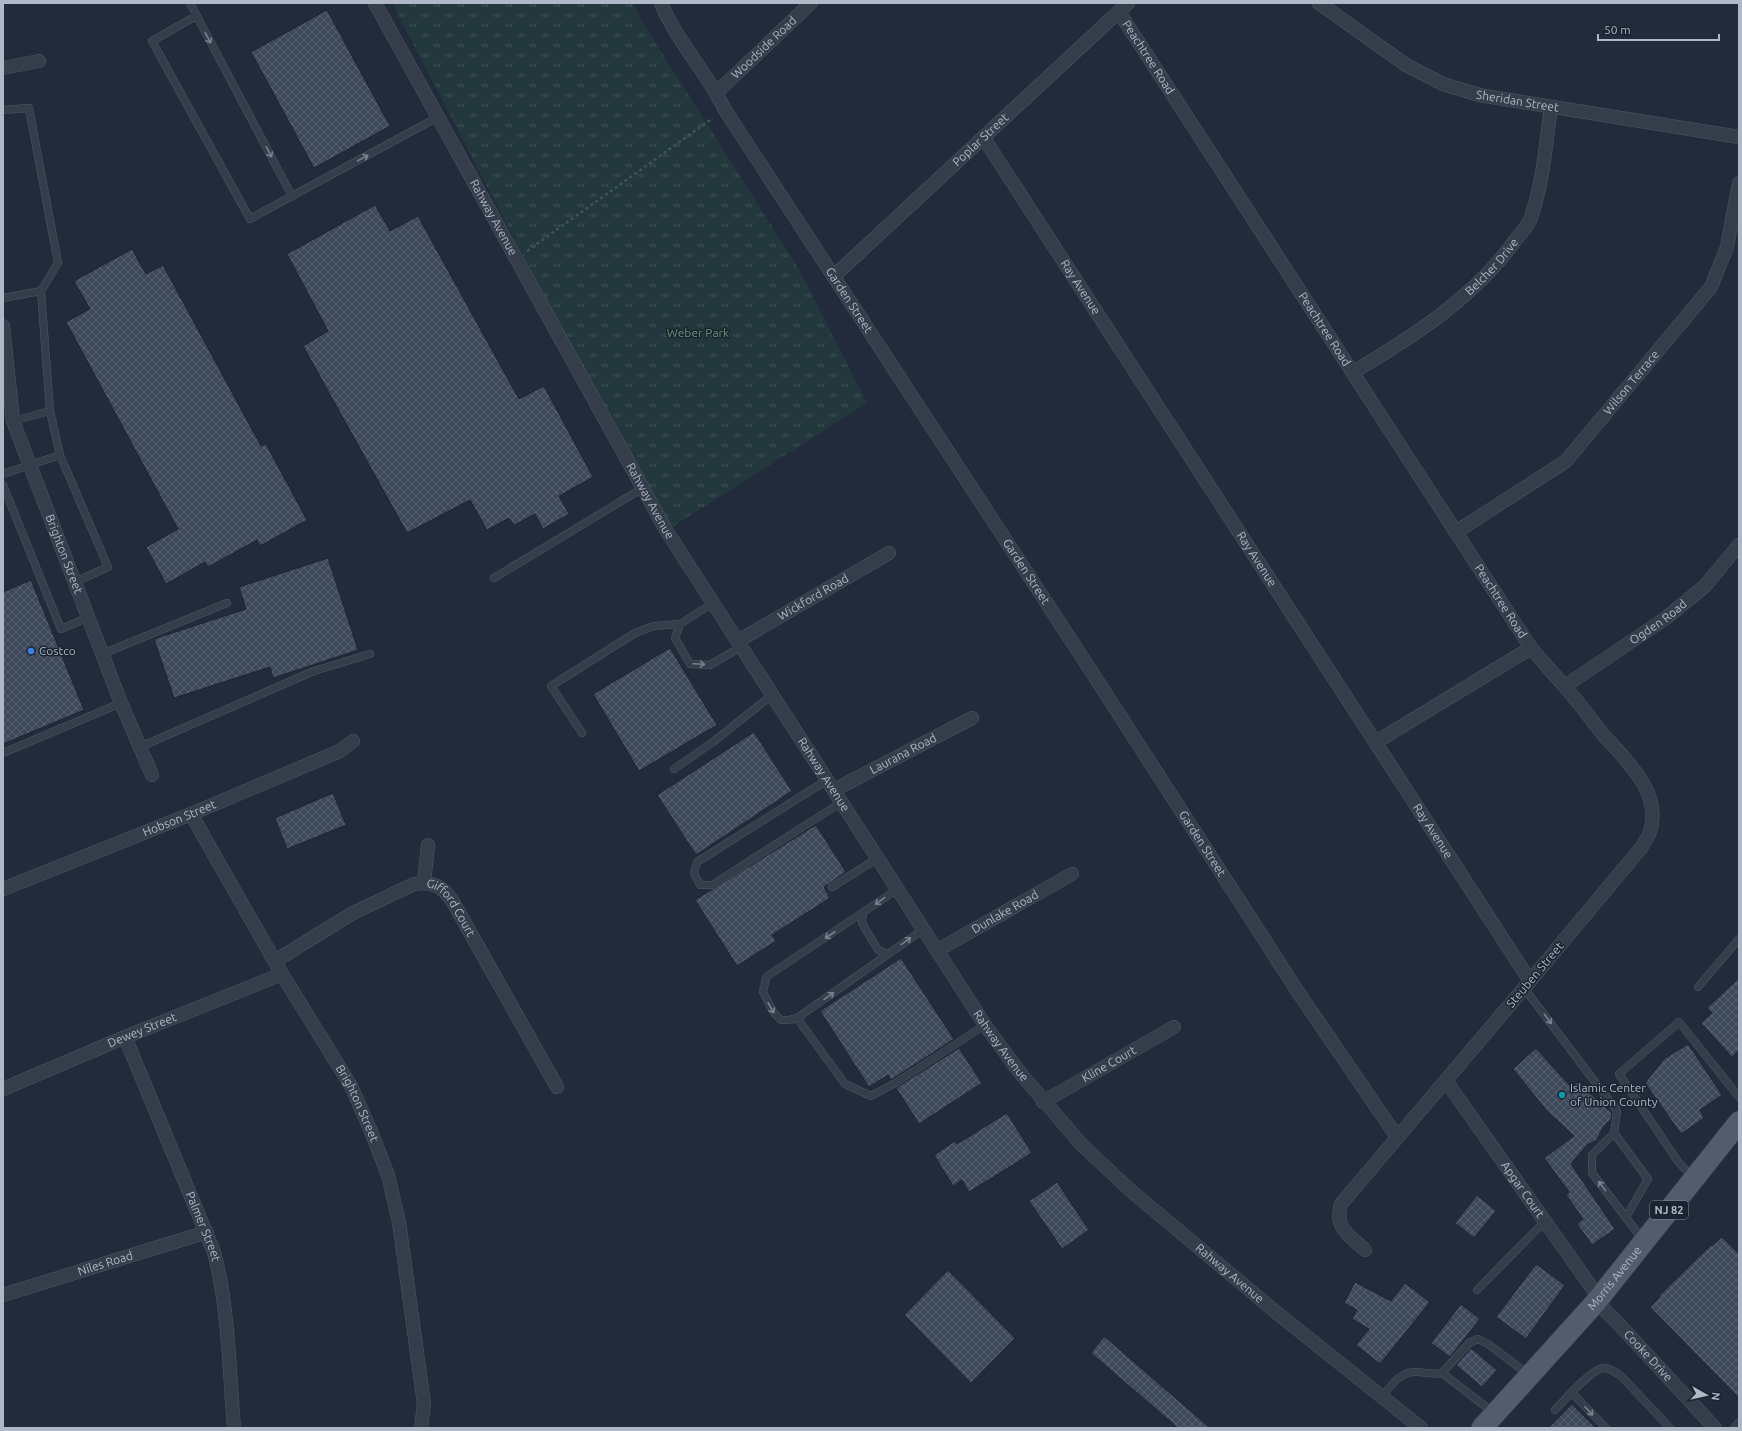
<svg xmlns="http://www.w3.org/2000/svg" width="1742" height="1431" font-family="Ubuntu,sans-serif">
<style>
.park{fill:url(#park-tufts)}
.building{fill:url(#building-cross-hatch);stroke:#1c2432}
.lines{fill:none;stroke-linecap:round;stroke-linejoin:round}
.lane-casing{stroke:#505866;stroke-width:8}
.street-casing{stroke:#505866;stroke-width:14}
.primary-casing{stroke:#3e4654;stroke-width:22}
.path{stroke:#3e5456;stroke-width:2.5;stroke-dasharray:3 3;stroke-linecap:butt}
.lane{stroke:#353d4b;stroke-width:7}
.street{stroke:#353d4b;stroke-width:13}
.primary{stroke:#535c6c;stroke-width:21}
.oneway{stroke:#79818f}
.shop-dot{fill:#3f7fe0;stroke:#1a2330;stroke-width:1.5}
.culture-dot{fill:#0f9aa8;stroke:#1a2330;stroke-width:1.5}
.labels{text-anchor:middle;stroke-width:3;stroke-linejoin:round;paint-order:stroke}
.shield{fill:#1a2330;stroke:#838b9a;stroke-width:1}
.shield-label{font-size:11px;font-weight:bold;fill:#b0b8c7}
.street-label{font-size:12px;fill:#b0b8c7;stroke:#1a2330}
.park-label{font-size:12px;fill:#669974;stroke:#1a2330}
.poi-label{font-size:12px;fill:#b0b8c7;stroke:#1a2330;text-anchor:start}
</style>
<defs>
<pattern id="park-tufts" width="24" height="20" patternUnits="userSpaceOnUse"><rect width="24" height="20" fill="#23383c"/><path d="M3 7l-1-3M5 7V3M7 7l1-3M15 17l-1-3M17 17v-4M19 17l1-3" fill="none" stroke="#405357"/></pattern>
<pattern id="building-cross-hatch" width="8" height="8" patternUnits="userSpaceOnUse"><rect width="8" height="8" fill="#3d495b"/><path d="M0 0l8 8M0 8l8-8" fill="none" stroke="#566171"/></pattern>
</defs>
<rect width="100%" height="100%" fill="#212b3b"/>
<path class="park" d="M392 3H634L638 15 800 271 867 403 666 531Z"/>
<path class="building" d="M327 10 390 126 314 168 251 52Z
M375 205 390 231 418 216 519 399 544 386 593 477 559 496 569 514 543 529 535 514 514 525 509 518 487 530 470 500 407 533 303 346 328 331 287 254Z
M132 249 146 274 163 265 261 446 266 444 307 520 260 546 257 540 208 567 205 562 166 584 146 547 178 529 66 322 90 309 74 281Z
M328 558 358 650 273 678 270 667 174 698 154 639 246 609 239 587Z
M31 580 84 710 3 744V592Z
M670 648 717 725 639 771 593 694Z
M754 732 792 791 696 855 657 795Z
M333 793 346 825 287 849 275 818Z
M816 825 846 872 824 887 830 898 772 935 776 941 737 966 695 900Z
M901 958 954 1039 894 1078 891 1080 888 1075 869 1087 820 1011Z
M1739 978V1050L1732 1057 1701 1023 1712 1013 1707 1008Z
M1688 1044 1722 1095 1700 1110 1704 1118 1681 1134 1645 1083 1664 1059Z
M959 1048 982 1083 919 1124 896 1088Z
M1536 1048 1571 1087 1577 1082 1612 1113 1611 1119 1603 1127 1597 1140 1587 1145 1571 1164 1615 1229 1592 1245 1577 1224 1583 1219 1566 1195 1569 1192 1544 1158 1574 1136 1547 1111 1513 1069Z
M1007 1113 1032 1153 969 1192 962 1180 953 1186 934 1155 955 1141 957 1144Z
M1057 1182 1089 1230 1062 1249 1029 1201Z
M1477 1195 1496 1211 1474 1238 1455 1223Z
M1722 1237 1739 1254V1398L1650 1307 1660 1297 1659 1296 1711 1245 1712 1246Z
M1536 1264 1565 1285 1526 1339 1496 1317Z
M948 1270 1015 1338 971 1383 904 1315Z
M1355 1282 1391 1301 1405 1283 1430 1302 1380 1364 1356 1345 1369 1329 1352 1319 1357 1310 1344 1303Z
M1461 1304 1480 1319 1450 1357 1431 1343Z
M1104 1336 1210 1428H1178L1091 1353Z
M1471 1348 1497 1370 1482 1387 1456 1365Z
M1572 1404 1596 1428H1548Z"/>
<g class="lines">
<defs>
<path id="lane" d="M190 3 292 196 438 117
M196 16 152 41 250 219 292 196
M3 110 29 108 58 263 41 291 3 298
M13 421 50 411
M60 455 108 567 75 582
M3 474 60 455 50 411 41 291
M3 485 61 629 89 617
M494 578 643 488
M713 603 680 624 675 638 690 664 710 665 741 647
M102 654 227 603
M582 733 551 686 635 633 654 626 680 624
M140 747 314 671 370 654
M3 753 121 703
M674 769 713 742 772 695
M827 780 697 862 694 873 700 885H712L842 802
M832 887 878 858
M898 889 769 975 766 978 763 992 774 1013 781 1020H789L797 1018 924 929
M863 914 862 923 878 950 888 954
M1698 987 1739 939
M1524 988 1617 1111 1614 1133
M797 1018 845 1084 871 1096 897 1082 985 1025
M1693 1177 1679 1163 1619 1074 1679 1022 1739 1097
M1626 1217 1648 1179 1614 1133 1592 1155V1173L1643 1240
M1477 1290 1545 1221
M1442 1373 1494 1413
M1572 1393 1606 1428
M1381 1398C1390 1387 1400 1371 1416 1372 1425 1372 1432 1375 1442 1373L1469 1343 1478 1339 1488 1344 1528 1374
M1555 1410C1565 1400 1591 1368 1605 1368 1612 1369 1617 1373 1622 1377L1670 1428
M1734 1428 1739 1422"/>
<g id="street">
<path id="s1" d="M375 3 666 530 985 1025 1017 1069 1081 1144 1130 1190 1271 1308 1421 1428"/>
<path id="s2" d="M661 3C677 42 707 72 725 110L1095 677 1298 992 1397 1137"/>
<path id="s3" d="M1319 3 1406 65 1443 84 1479 95 1739 137"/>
<path id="s4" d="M1119 12 1531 648C1542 661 1554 674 1565 687 1578 701 1589 717 1601 732 1624 759 1663 791 1650 832 1648 837 1644 843 1641 848L1530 981 1341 1204C1334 1228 1349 1235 1365 1250"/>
<path d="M3 68 39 61"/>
<path id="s5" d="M716 93 811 3"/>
<path id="s6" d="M983 137 1530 981"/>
<path id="s7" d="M834 276 1128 3"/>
<path id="s8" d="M3 326 13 421 121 703 152 775"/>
<path id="s9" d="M1353 372C1413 337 1473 298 1514 242 1519 235 1527 227 1530 220 1543 184 1546 144 1551 107"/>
<path id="s10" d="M1456 532 1566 461 1711 287 1727 247 1739 183"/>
<path id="s11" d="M738 641 889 553"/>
<path id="s12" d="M1565 686 1666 618 1705 586 1739 545"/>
<path d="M1376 742 1531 648"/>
<path id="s13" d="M834 790 972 718"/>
<path id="s14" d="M191 814 282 974 351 1086 370 1129 388 1175 399 1222 424 1404 421 1428"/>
<path d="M424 882 428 845"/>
<path id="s15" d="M3 889 191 814 340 751 353 741"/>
<path id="s16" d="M938 950 1072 874"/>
<path id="s17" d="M275 961 353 913 414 884C432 881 443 886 453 902L557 1087"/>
<path id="s18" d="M125 1037 214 1252C229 1309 229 1370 234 1428"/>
<path id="s19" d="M1446 1081 1599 1298"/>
<path id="s20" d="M3 1089 125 1037 282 974"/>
<path id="s21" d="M1043 1102 1174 1027"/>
<path id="s22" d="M3 1295 207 1232"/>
<path id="s23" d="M1596 1302 1614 1319 1715 1428"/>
</g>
<g id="primary">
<path id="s24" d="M1482 1428 1596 1302 1739 1122"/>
</g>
</defs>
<use href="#lane" class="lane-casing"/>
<use href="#street" class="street-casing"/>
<use href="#primary" class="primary-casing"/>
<path class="path" d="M527 251 713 118"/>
<use href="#lane" class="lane"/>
<use href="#street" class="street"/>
<use href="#primary" class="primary"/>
</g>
<defs><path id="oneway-shaft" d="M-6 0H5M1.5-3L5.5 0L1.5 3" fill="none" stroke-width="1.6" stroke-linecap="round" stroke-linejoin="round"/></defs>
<g class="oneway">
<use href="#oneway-shaft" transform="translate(208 38) rotate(62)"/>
<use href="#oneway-shaft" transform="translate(269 152) rotate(62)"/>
<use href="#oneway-shaft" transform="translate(363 158) rotate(-28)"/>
<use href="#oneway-shaft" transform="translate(699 664) rotate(3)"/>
<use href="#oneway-shaft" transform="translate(880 901) rotate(144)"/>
<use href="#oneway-shaft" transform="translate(830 935) rotate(147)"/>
<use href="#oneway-shaft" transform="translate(906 941) rotate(-36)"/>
<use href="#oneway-shaft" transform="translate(829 996) rotate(-35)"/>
<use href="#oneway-shaft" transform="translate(771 1008) rotate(61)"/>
<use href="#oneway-shaft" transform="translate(1548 1019) rotate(53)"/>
<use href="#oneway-shaft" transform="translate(1602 1186) rotate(-127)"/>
<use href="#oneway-shaft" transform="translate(1589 1411) rotate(46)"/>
</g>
<circle class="shop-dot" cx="31" cy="651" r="4"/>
<circle class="culture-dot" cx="1562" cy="1095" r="4"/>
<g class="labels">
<rect class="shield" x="1650" y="1201" width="38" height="18" rx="3"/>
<g class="shield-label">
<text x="1669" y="1214">NJ 82</text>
</g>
<g class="street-label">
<text dy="4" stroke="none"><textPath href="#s5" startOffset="66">Woodside Road</textPath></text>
<text dy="4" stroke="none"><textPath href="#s4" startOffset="54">Peachtree Road</textPath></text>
<text dy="4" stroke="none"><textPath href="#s3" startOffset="225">Sheridan Street</textPath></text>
<text dy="4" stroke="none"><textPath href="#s7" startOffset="200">Poplar Street</textPath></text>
<text dy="4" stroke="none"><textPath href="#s1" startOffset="245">Rahway Avenue</textPath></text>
<text dy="4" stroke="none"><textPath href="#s9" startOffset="175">Belcher Drive</textPath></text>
<text dy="4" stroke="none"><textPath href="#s6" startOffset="179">Ray Avenue</textPath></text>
<text dy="4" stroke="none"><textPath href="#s2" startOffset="352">Garden Street</textPath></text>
<text dy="4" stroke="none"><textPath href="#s4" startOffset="378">Peachtree Road</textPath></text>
<text dy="4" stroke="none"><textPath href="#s10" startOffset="233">Wilson Terrace</textPath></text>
<text dy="4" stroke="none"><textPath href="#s1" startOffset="569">Rahway Avenue</textPath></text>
<text dy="4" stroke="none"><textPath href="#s8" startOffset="238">Brighton Street</textPath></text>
<text dy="4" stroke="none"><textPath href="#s6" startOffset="503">Ray Avenue</textPath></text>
<text dy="4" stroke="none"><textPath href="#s2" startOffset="676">Garden Street</textPath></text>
<text dy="4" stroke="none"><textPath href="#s11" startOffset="87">Wickford Road</textPath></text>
<text dy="4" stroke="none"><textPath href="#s4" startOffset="702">Peachtree Road</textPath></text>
<text dy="4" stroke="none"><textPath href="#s12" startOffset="113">Ogden Road</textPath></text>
<text dy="4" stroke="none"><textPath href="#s13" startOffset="78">Laurana Road</textPath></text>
<text dy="4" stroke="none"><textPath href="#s1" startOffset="893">Rahway Avenue</textPath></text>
<text dy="4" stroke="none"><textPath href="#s15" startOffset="190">Hobson Street</textPath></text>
<text dy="4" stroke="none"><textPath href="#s6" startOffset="827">Ray Avenue</textPath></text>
<text dy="4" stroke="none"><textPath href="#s2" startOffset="1000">Garden Street</textPath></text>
<text dy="4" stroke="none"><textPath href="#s17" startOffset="208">Gifford Court</textPath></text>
<text dy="4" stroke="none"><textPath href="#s16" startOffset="77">Dunlake Road</textPath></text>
<text transform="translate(1535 975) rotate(-50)" y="4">Steuben Street</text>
<text dy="4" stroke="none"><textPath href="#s20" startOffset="151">Dewey Street</textPath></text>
<text dy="4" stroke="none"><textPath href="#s1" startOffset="1217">Rahway Avenue</textPath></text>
<text dy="4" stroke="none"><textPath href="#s21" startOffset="76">Kline Court</textPath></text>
<text dy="4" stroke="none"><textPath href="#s14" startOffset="334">Brighton Street</textPath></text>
<text dy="4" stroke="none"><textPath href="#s19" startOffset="133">Apgar Court</textPath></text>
<text dy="4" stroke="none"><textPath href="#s18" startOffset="205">Palmer Street</textPath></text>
<text dy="4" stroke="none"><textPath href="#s22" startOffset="107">Niles Road</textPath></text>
<text dy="4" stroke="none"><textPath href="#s1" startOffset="1541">Rahway Avenue</textPath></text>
<text dy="4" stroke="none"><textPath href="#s24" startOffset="200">Morris Avenue</textPath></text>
<text dy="4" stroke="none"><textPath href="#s23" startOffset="75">Cooke Drive</textPath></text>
</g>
<g class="park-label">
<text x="698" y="337">Weber Park</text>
</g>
<g class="poi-label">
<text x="39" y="655">Costco</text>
<text x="1570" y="1092">Islamic Center<tspan x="1570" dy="14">of Union County</tspan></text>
</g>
</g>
<rect width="1742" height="1431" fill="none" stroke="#b0b8c7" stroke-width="8"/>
<g transform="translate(1706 1395) rotate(98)" stroke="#1a2330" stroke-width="3" paint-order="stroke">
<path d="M0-3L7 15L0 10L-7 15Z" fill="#b0b8c7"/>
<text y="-6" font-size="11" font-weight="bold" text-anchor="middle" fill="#b0b8c7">N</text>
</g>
<path d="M1598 34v6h121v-6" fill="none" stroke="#b0b8c7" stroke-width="2"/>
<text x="1604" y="34" font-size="12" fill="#b0b8c7" stroke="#1a2330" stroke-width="3" paint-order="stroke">50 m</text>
</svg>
